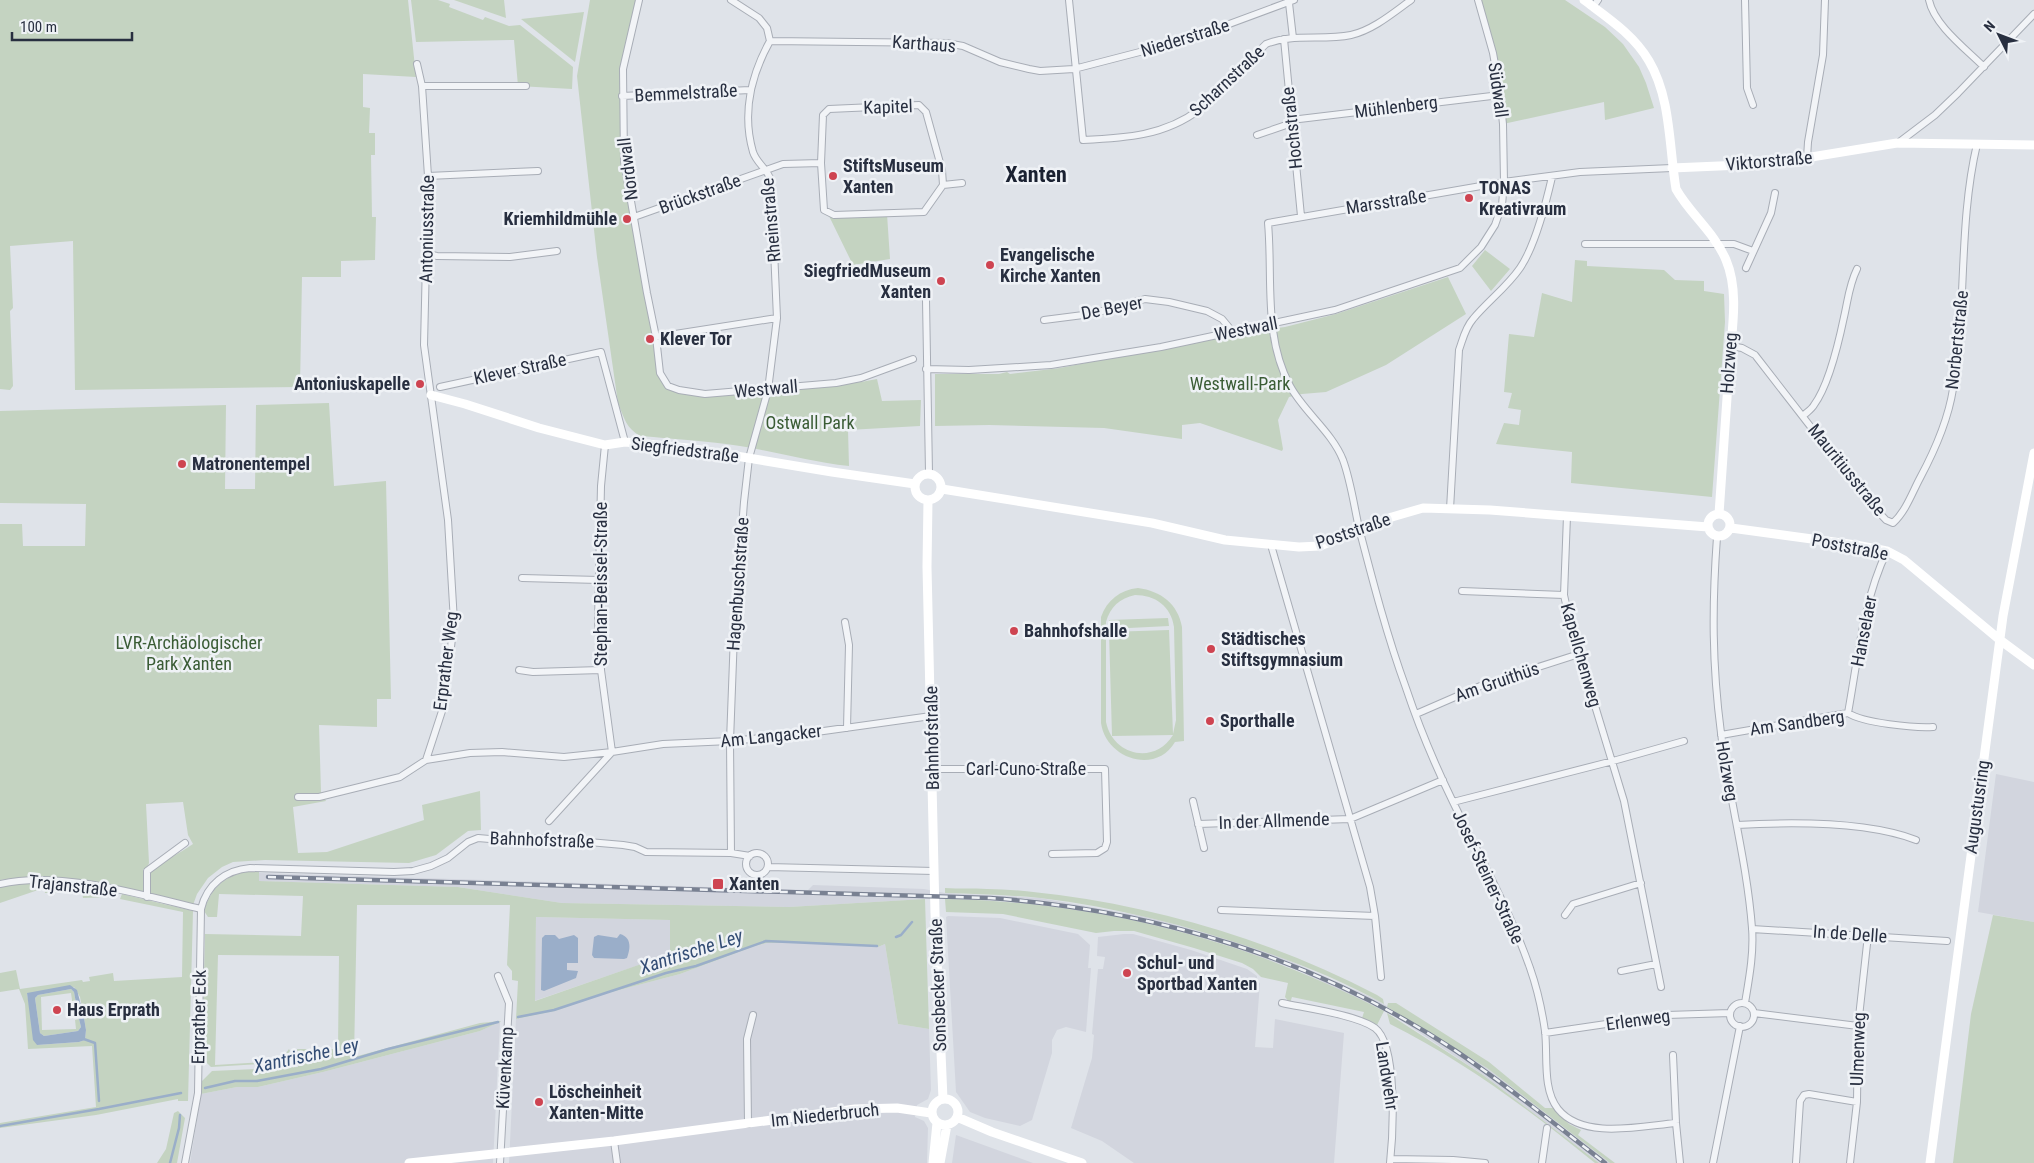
<svg xmlns="http://www.w3.org/2000/svg" width="2034" height="1163" font-family="'Roboto Condensed',sans-serif">
<style>
.built{fill:#d2d5de}
.green{fill:#c4d3c1;fill-rule:evenodd}
.water{fill:#9aaec9}
.lines{fill:none;stroke-linecap:round;stroke-linejoin:round}
.stream{stroke:#9aaec9;stroke-width:2.5}
.street-casing{stroke:#a8adb6;stroke-width:8}
.street{stroke:#f2f4f7;stroke-width:6}
.secondary{stroke:#fff;stroke-width:9}
.rail-casing{stroke:#798192;stroke-width:4.5}
.rail{stroke:#eff2f6;stroke-width:2.5;stroke-dasharray:8;stroke-linecap:butt}
.poi-dot{fill:#ce4451;stroke:#eff2f6;stroke-width:2}
.labels{text-anchor:middle;stroke-width:5;stroke-linejoin:round;paint-order:stroke}
.street-label{font-size:18px;fill:#282f40;stroke:#eff2f6}
.poi-label{font-size:18px;font-weight:bold;fill:#282f40;stroke:#eff2f6;text-anchor:start}
.park-label{font-size:18px;fill:#3a5c35;stroke:#eff2f6}
.water-label{font-size:19px;font-style:italic;fill:#324c74;stroke:#eff2f6}
.district-label{font-size:22px;font-weight:bold;fill:#1a2131;stroke:#eff2f6}
</style>
<rect width="100%" height="100%" fill="#dfe3e9"/>
<path class="built" d="M1996 774 2034 782V922L1978 912Z
M259 873 808 890 813 885 924 889 945 893 1040 898 1147 917 1228 939 1281 957 1375 999 1434 1034 1487 1068 1610 1163H1599L1483 1075 1396 1017 1376 1007 1297 970 1220 943 1128 918 1005 901 982 899H925L789 907 562 903 458 887 258 881Z
M948 916 1000 918 1078 934 1090 945 1088 968H1091L1086 1032 1066 1027 1057 1030 1052 1040V1053L1032 1120 1020 1126 985 1118 970 1112 956 1092 946 917Z
M536 917 670 920 671 954 534 1001Z
M1124 934H1133L1191 950 1247 969 1257 976V982L1260 983 1255 1047 1273 1048 1275 1019 1344 1033 1334 1163H1134L1102 1141 1071 1128 1092 1058 1094 1035 1092 1034 1098 969H1103L1105 957 1097 956 1098 937Z
M767 943H803L878 947 885 944 898 1024 929 1029 931 1090 928 1099 917 1105 915 1117 924 1121 928 1128 927 1163H509L516 1019 555 1011 608 993 680 974 755 946Z
M500 1022 493 1163H190L201 1094 237 1087H258L323 1072 480 1031Z
M956 1135 1033 1163H952Z"/>
<path class="green" d="M0 0H408L416 77 363 74V107L370 108 369 133H375V155H371L372 217H376L375 260 341 261V277H302L300 387 75 390 73 241 10 246 13 308 10 311 13 386 10 390 0 389Z
M411 0H438L450 4 449 7 483 20 485 17 509 26 520 25 573 67 572 89 518 86 514 40 416 42Z
M454 0H504L506 18Z
M590 0H639L623 69 624 161 660 373 668 386 706 394 861 382 877 379 882 401 921 400 920 426 848 430 849 466C812 462 777 452 740 446 708 441 674 439 641 436 626 429 624 417 618 403L597 257 577 76Z
M1478 0H1565L1605 27 1623 44 1639 67 1646 83 1654 108 1605 120 1604 102 1503 124 1499 87Z
M584 12 575 62 521 19Z
M887 214 890 259 853 265 829 216Z
M1485 250 1510 269 1491 291 1472 266Z
M1575 260 1587 261V266L1664 270 1675 280 1704 281V291L1724 294 1725 322 1712 497 1571 483 1572 452 1496 444 1504 423 1519 425 1521 410 1508 408 1512 393 1504 392 1509 334 1534 337 1542 293 1572 302Z
M1448 277 1466 314 1386 365 1326 392 1302 394 1289 397 1278 420 1283 449 1282 451 1200 423 1182 425V439L1104 428 989 425 935 426V374H999L1007 372 1010 374 1060 368 1233 334 1285 327 1336 314Z
M329 403 334 486 386 481 391 699H377V727L319 725 321 792 326 801 293 807 298 853 327 852 424 820 422 805 480 791 481 830 468 831 436 855 409 863 265 860 233 862 222 867 208 878 197 894 193 905 149 894V872C163 861 179 854 193 844L188 835 183 802 146 804 149 863 147 869H143V891L142 893C94 882 49 873 0 880V524H22L23 546H85L86 504 0 503V411L226 405 225 489H255L256 405Z
M1138 588C1161 591 1178 604 1182 627L1184 741 1175 742C1156 775 1106 759 1101 723V617C1107 600 1120 590 1138 588ZM1135 595C1155 595 1171 606 1174 627L1176 720 1173 734 1169 630 1109 632 1112 736 1173 735C1155 765 1113 756 1106 722V622C1110 607 1120 598 1135 595Z
M1168 618 1169 626 1109 629V620Z
M259 871V881L458 887 562 903 789 907 925 899 929 1029 898 1024 885 944 878 947 803 943H767L755 946 680 974 608 993 555 1011 516 1019 518 981 512 980V971L507 965 510 905H357L354 1057 480 1023 501 1021 500 1022 480 1031 323 1072 258 1087H237L201 1094 202 1081 212 1071 298 1067 297 1049H338L339 956 218 955 215 1065 280 1061 289 1049 290 1051 281 1061 275 1063 211 1067 202 1058 205 934 301 936 303 896 219 894 217 917H208L204 911C212 884 231 871 259 871ZM536 917 670 920V954L535 1001Z
M26 883 40 885 41 889 0 903V887Z
M57 884 110 890 109 897 83 898 82 892 45 893 44 885Z
M945 888C959 889 973 888 987 889 1011 889 1035 892 1059 895 1170 910 1277 943 1377 995L1383 999 1384 1004C1345 982 1304 965 1262 951 1189 926 1116 907 1040 898 1008 895 976 894 945 893Z
M122 894 193 911 188 1101H178V1099L96 1115 0 1128V1123L96 1107 92 1046 28 1049 25 1004 19 989 0 992V973L16 970 20 989 82 980 83 982 90 981 89 977 113 973 114 981 182 977 183 912 120 899ZM74 987 80 997 83 1013 87 1012 88 1018H84L86 1030 85 1040 79 1042 37 1045 27 994Z
M945 899C1101 902 1246 940 1384 1011L1377 1025 1362 1018 1364 1012 1292 997 1290 1003 1285 997 1288 983 1261 977 1253 969 1242 963 1194 948 1134 931H1114L1096 933 1003 914 946 912Z
M1993 915 2034 922V1163H1953L1971 1014Z
M71 989 74 992 78 1014H74L71 993 41 997 42 1030 76 1029 75 1020 79 1019 81 1027 78 1031 44 1036 40 1033 35 998 38 995Z
M1388 1003H1396L1489 1062 1545 1108H1553L1569 1124 1581 1130 1578 1135 1615 1163H1610L1487 1068 1387 1007Z
M1387 1013 1483 1075 1599 1163H1595C1531 1111 1464 1061 1390 1024Z
M178 1111 185 1118 177 1163H157L166 1149 174 1113Z"/>
<path class="water" d="M620 934C631 937 631 947 627 958L624 959 594 958 592 955 594 937 598 935 617 938Z
M545 935H555L559 939 574 935 578 938V963H567V970L578 971 576 978 544 991 541 990 542 938Z
M70 985 77 990 83 1013 78 1014 74 992 71 989 38 995 35 998 40 1033 44 1036 78 1031 81 1027 79 1019 84 1018 86 1030 85 1040 79 1042 37 1045 33 1040 27 993Z"/>
<g class="lines">
<path class="stream" d="M896 937 901 935 912 922
M518 1017 554 1010 666 973 696 966 766 941 877 946
M81 1038 95 1043 99 1101
M205 1088 235 1081H257L321 1069 388 1049 498 1022
M0 1126 99 1109 181 1093
M170 1163 179 1128 180 1115"/>
<defs>
<path id="street" d="M639 0 623 69 624 161 647 293 656 337 660 373 668 386 679 390 705 394 836 383 861 378 913 359
M731 0 759 18 767 28 770 41C751 75 742 114 753 152 757 164 768 169 771 181L777 318 768 390 749 458 744 502 734 634 730 741 731 853
M1069 0 1083 140C1125 138 1165 136 1200 109L1266 44C1292 33 1323 41 1351 35 1373 30 1393 13 1411 0
M1745 0 1747 88 1753 105
M1929 0C1934 25 1966 49 1984 67
M1289 3 1293 38
M1593 7 1598 0
M1284 39 1301 216
M770 41 946 43 963 46 1000 62 1029 69 1040 71 1074 69 1186 40 1294 0
M422 86H526
M622 96 750 90
M919 105 926 112 942 170 943 185 924 212 834 215 824 210 821 163 823 115 829 109Z
M1291 120 1500 95
M1257 135 1292 123
M1898 143 1935 115 1958 93 2034 14
M1807 158 1808 142 1823 55 1825 0
M1672 168 1580 172 1504 182 1268 223C1273 277 1263 336 1290 386 1304 412 1332 432 1343 460 1351 482 1354 506 1359 528 1373 582 1387 636 1406 688 1419 727 1435 765 1453 802 1480 857 1510 911 1530 968 1537 988 1542 1010 1545 1031 1548 1055 1542 1089 1558 1109 1583 1140 1641 1126 1676 1123
M428 176 538 171
M943 185 962 183
M634 217 783 164 821 163
M1585 244H1734L1753 251
M427 254 437 256 510 257 557 251
M1746 268 1771 213 1775 193
M926 300 929 473
M1044 320 1091 314 1145 299 1169 302 1207 311 1222 319 1232 331
M656 337 777 318
M1731 346 1742 348 1755 355 1869 502 1886 520 1893 523C1906 511 1912 493 1920 478 1935 450 1948 421 1953 389 1967 308 1958 225 1977 144
M926 369 969 370 1051 365 1161 347 1335 310 1460 268 1481 247 1495 225 1502 205 1504 182 1503 124 1499 87 1493 53 1478 0
M440 387 601 352 625 442
M1803 416C1807 412 1812 409 1814 405 1828 386 1839 341 1844 317 1848 300 1849 285 1857 269
M605 445 601 486 598 621 601 670 612 752
M1450 509 1459 350C1463 339 1465 328 1473 319 1488 301 1507 287 1520 268 1535 246 1546 203 1552 177
M1567 516 1564 595 1571 627 1624 801 1661 987
M1717 537C1712 606 1712 664 1721 733 1729 798 1747 862 1752 928 1754 953 1749 979 1745 1003
M1271 545 1370 887 1375 916 1381 977
M522 578 599 580
M1462 591 1564 595
M845 622 849 645 847 728
M519 670 533 672 601 670
M1848 713C1858 658 1863 601 1887 551
M1416 714 1485 684 1579 654
M1721 735 1848 713C1863 723 1914 728 1933 727
M426 760 470 753 502 752 564 757 612 752 663 744 730 741 795 735 931 716
M932 769H1105L1107 842 1105 848 1097 853 1052 854
M298 797H319L400 777 426 760 444 705 454 622 448 520 424 345 428 176 422 86 417 64
M1193 801 1204 848
M1453 802 1613 761 1684 741
M549 821 612 752
M1198 824 1350 819 1443 780
M1737 825C1790 822 1866 821 1916 840
M746 864a11 11 0 1 1 22 0a11 11 0 1 1-22 0Z
M768 867 934 871
M0 884C60 870 142 895 201 909
M147 897V871L185 843
M1221 910 1375 916
M1565 915 1573 904 1641 883
M1752 929 1947 941
M1621 971 1656 964
M498 976 509 1003 500 1163
M1282 1003C1305 1008 1357 1015 1375 1028 1398 1045 1393 1136 1390 1163
M1730 1015a12 12 0 1 1 24 0a12 12 0 1 1-24 0Z
M1754 1013 1858 1026
M1545 1033 1667 1015 1730 1013
M1673 1055 1676 1123 1680 1163
M748 1124 747 1039 753 1015
M614 1141 617 1163
M1391 1159 1453 1160 1485 1163
M185 1163 198 1093 201 909C207 884 226 870 250 868L394 872 413 871 431 866 448 858 468 842 478 838 512 841 543 838 623 845 635 847 646 852 731 853 750 856
M1542 1163 1547 1128
M1713 1163 1740 1026
M1796 1163 1800 1101 1804 1095 1809 1094 1857 1102
M1850 1163 1857 1102 1858 1026 1868 935"/>
</defs>
<use href="#street" class="street-casing"/>
<use href="#street" class="street"/>
<path class="secondary" d="M1584 0C1608 18 1634 35 1649 61 1671 98 1669 147 1676 189 1690 214 1715 233 1726 260 1740 293 1731 334 1729 369 1726 417 1722 466 1719 514
M1672 168 1742 165 1787 161 1897 143 2034 145
M431 395 465 404 539 428 605 445 625 442 688 448 832 472 915 484
M915 487a13 13 0 1 1 26 0a13 13 0 1 1-26 0Z
M942 489 1152 523 1225 540 1299 547 1320 546 1392 517 1423 508 1490 510 1708 527
M928 500 927 567 935 913 943 1099
M1708 525a11 11 0 1 1 22 0a11 11 0 1 1-22 0Z
M1731 528 1856 545 1887 551 1904 560 2000 640 2034 665
M932 1112a13 13 0 1 1 26 0a13 13 0 1 1-26 0Z
M957 1117 992 1132 1082 1163
M409 1163 614 1141 855 1109 897 1108 931 1113
M933 1163 937 1123
M940 1163 947 1125
M1930 1163 2003 616 2034 453"/>
<defs>
<path id="rail" d="M268 877 990 898C1156 910 1317 959 1456 1051 1508 1086 1556 1125 1605 1163"/>
</defs>
<use href="#rail" class="rail-casing"/>
<use href="#rail" class="rail"/>
</g>
<g class="poi-dot">
<circle cx="833" cy="176" r="5"/>
<circle cx="1469" cy="198" r="5"/>
<circle cx="627" cy="219" r="5"/>
<circle cx="990" cy="265" r="5"/>
<circle cx="941" cy="281" r="5"/>
<circle cx="650" cy="339" r="5"/>
<circle cx="420" cy="384" r="5"/>
<circle cx="182" cy="464" r="5"/>
<circle cx="1014" cy="631" r="5"/>
<circle cx="1211" cy="649" r="5"/>
<circle cx="1210" cy="721" r="5"/>
<rect x="712" y="878" width="12" height="12" rx="2.5"/>
<circle cx="1127" cy="973" r="5"/>
<circle cx="57" cy="1010" r="5"/>
<circle cx="539" cy="1102" r="5"/>
</g>
<g class="labels">
<g class="street-label">
<text transform="translate(1185 38) rotate(-17)" y="6">Niederstraße</text>
<text transform="translate(924 44) rotate(4)" y="6">Karthaus</text>
<text transform="translate(1227 81) rotate(-43)" y="6">Scharnstraße</text>
<text transform="translate(1498 90) rotate(82)" y="6">Südwall</text>
<text transform="translate(686 93) rotate(-3)" y="6">Bemmelstraße</text>
<text transform="translate(888 107) rotate(-2)" y="6">Kapitel</text>
<text transform="translate(1396 107) rotate(-7)" y="6">Mühlenberg</text>
<text transform="translate(1292 128) rotate(-96)" y="6">Hochstraße</text>
<text transform="translate(1769 161) rotate(-5)" y="6">Viktorstraße</text>
<text transform="translate(628 169) rotate(-97)" y="6">Nordwall</text>
<text transform="translate(700 194) rotate(-20)" y="6">Brückstraße</text>
<text transform="translate(1386 202) rotate(-9)" y="6">Marsstraße</text>
<text transform="translate(771 220) rotate(-95)" y="6">Rheinstraße</text>
<text transform="translate(427 229) rotate(-89)" y="6">Antoniusstraße</text>
<text transform="translate(1112 308) rotate(-11)" y="6">De Beyer</text>
<text transform="translate(1246 329) rotate(-11)" y="6">Westwall</text>
<text transform="translate(1957 340) rotate(-84)" y="6">Norbertstraße</text>
<text transform="translate(1729 363) rotate(-86)" y="6">Holzweg</text>
<text transform="translate(520 369) rotate(-12)" y="6">Klever Straße</text>
<text transform="translate(766 389) rotate(-5)" y="6">Westwall</text>
<text transform="translate(685 450) rotate(7)" y="6">Siegfriedstraße</text>
<text transform="translate(1847 470) rotate(51)" y="6">Mauritiusstraße</text>
<text transform="translate(1353 531) rotate(-19)" y="6">Poststraße</text>
<text transform="translate(1850 547) rotate(11)" y="6">Poststraße</text>
<text transform="translate(601 584) rotate(-90)" y="6">Stephan-Beissel-Straße</text>
<text transform="translate(738 584) rotate(-86)" y="6">Hagenbuschstraße</text>
<text transform="translate(1864 631) rotate(-79)" y="6">Hanselaer</text>
<text transform="translate(1581 655) rotate(74)" y="6">Kapellchenweg</text>
<text transform="translate(446 661) rotate(-83)" y="6">Erprather Weg</text>
<text transform="translate(1497 682) rotate(-19)" y="6">Am Gruithüs</text>
<text transform="translate(1797 723) rotate(-8)" y="6">Am Sandberg</text>
<text transform="translate(771 736) rotate(-6)" y="6">Am Langacker</text>
<text transform="translate(932 738) rotate(-91)" y="6">Bahnhofstraße</text>
<text x="1026" y="775">Carl-Cuno-Straße</text>
<text transform="translate(1727 771) rotate(80)" y="6">Holzweg</text>
<text transform="translate(1977 807) rotate(-82)" y="6">Augustusring</text>
<text transform="translate(1274 821) rotate(-2)" y="6">In der Allmende</text>
<text transform="translate(542 840) rotate(2)" y="6">Bahnhofstraße</text>
<text transform="translate(1488 877) rotate(65)" y="6">Josef-Steiner-Straße</text>
<text transform="translate(73 886) rotate(6)" y="6">Trajanstraße</text>
<text transform="translate(1850 934) rotate(4)" y="6">In de Delle</text>
<text transform="translate(938 985) rotate(-92)" y="6">Sonsbecker Straße</text>
<text transform="translate(199 1017) rotate(-89)" y="6">Erprather Eck</text>
<text transform="translate(1638 1020) rotate(-8)" y="6">Erlenweg</text>
<text transform="translate(1858 1049) rotate(-88)" y="6">Ulmenweg</text>
<text transform="translate(505 1068) rotate(-87)" y="6">Küvenkamp</text>
<text transform="translate(1387 1076) rotate(81)" y="6">Landwehr</text>
<text transform="translate(825 1115) rotate(-6)" y="6">Im Niederbruch</text>
</g>
<g class="poi-label">
<text x="843" y="172">StiftsMuseum<tspan x="843" dy="21">Xanten</tspan></text>
<text x="1479" y="194">TONAS<tspan x="1479" dy="21">Kreativraum</tspan></text>
<text x="617" y="225" text-anchor="end">Kriemhildmühle</text>
<text x="1000" y="261">Evangelische<tspan x="1000" dy="21">Kirche Xanten</tspan></text>
<text x="931" y="277" text-anchor="end">SiegfriedMuseum<tspan x="931" dy="21">Xanten</tspan></text>
<text x="660" y="345">Klever Tor</text>
<text x="410" y="390" text-anchor="end">Antoniuskapelle</text>
<text x="192" y="470">Matronentempel</text>
<text x="1024" y="637">Bahnhofshalle</text>
<text x="1221" y="645">Städtisches<tspan x="1221" dy="21">Stiftsgymnasium</tspan></text>
<text x="1220" y="727">Sporthalle</text>
<text x="729" y="890">Xanten</text>
<text x="1137" y="969">Schul- und<tspan x="1137" dy="21">Sportbad Xanten</tspan></text>
<text x="67" y="1016">Haus Erprath</text>
<text x="549" y="1098">Löscheinheit<tspan x="549" dy="21">Xanten-Mitte</tspan></text>
</g>
<g class="park-label">
<text x="1240" y="390">Westwall-Park</text>
<text x="810" y="429">Ostwall Park</text>
<text x="189" y="649">LVR-Archäologischer<tspan x="189" dy="21">Park Xanten</tspan></text>
</g>
<g class="water-label">
<text transform="translate(691 951) rotate(-18)" y="7">Xantrische Ley</text>
<text transform="translate(306 1055) rotate(-12)" y="7">Xantrische Ley</text>
</g>
<g class="district-label">
<text x="1036" y="182">Xanten</text>
</g>
</g>
<g transform="translate(1999 35) rotate(312)" stroke="#eff2f6" stroke-width="4" paint-order="stroke">
<path d="M0-4L9 19L0 12L-9 19Z" fill="#282f40"/>
<text y="-8" font-size="14" font-weight="bold" text-anchor="middle" fill="#282f40">N</text>
</g>
<path d="M12 32v8h120v-8" fill="none" stroke="#282f40" stroke-width="2.5"/>
<text x="20" y="32" font-size="15" fill="#282f40" stroke="#eff2f6" stroke-width="4" paint-order="stroke">100 m</text>
</svg>
